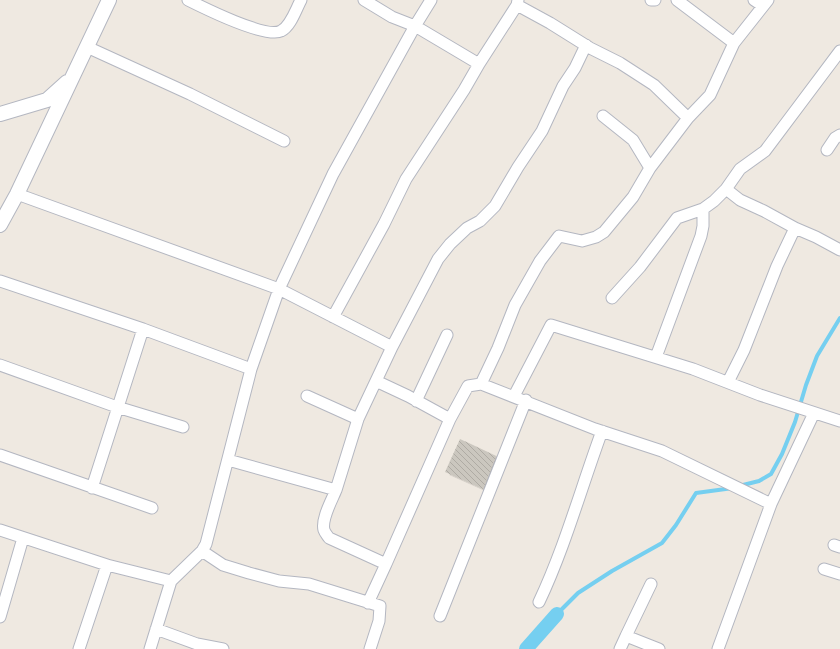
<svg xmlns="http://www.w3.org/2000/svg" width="840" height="649" font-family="'Alegreya Sans',sans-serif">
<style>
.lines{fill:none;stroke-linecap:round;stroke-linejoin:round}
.stream{stroke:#75cff0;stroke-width:4}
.canal{stroke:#75cff0;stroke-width:14}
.building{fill:url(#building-back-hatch);filter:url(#shadow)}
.minor-casing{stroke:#b4b7c1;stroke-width:13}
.tertiary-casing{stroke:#b4b7c1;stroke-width:16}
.minor{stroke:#fff;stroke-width:11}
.tertiary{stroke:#fff;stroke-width:14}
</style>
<defs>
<pattern id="building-back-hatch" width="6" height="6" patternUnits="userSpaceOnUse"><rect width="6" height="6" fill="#cbc7bf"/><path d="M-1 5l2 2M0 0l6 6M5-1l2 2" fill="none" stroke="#afaba4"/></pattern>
<filter id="shadow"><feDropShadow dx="4.5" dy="2.5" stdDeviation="0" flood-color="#0004"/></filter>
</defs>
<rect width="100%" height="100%" fill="#efe9e1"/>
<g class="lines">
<path class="stream" d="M739 486 759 481 771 474 782 454 795 422 806 385 817 356 840 318
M557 614 578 593 612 571 662 543 676 525 696 493 733 488"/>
<path class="canal" d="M526 649 557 614"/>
</g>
<path class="building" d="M460 439 496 456 483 489 445 472Z"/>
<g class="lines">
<defs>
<path id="minor" d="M188 0C204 8 266 39 281 31 291 26 296 9 301 0
M364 0 392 17 415 26 479 64 517 5 518 0
M651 0H655
M677 0 734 43
M754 0 763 6
M517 5 550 23 590 48 620 63 654 85 688 118
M87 47 190 94 284 141
M603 116 633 140 650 168
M827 150 835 138 840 135
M17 194 279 289 392 347 358 419 336 490 228 460
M795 228 816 237 840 250
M0 281 143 329 251 369
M612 298 640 267 677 218 703 209 714 201 726 189
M333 317 384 224 406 179 464 90 479 64
M392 347 438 259 450 244 467 228 480 221 495 206 518 167 542 131 563 86 575 68 586 45
M656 357 701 236 703 226V209
M0 365 117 407 183 427
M376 381 408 396 450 419
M728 382 744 350 777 266 795 228 764 211 740 200 726 189 740 169 765 151 840 51
M481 384 595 429 662 451 771 504 718 649
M307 396 358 419
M514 396 551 325 693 369 760 395 840 421
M416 401 447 335
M0 455 152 508
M92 488 143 329
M336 490C332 500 321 519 324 530 325 533 327 535 329 538L386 564 368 603
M771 504 814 413
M0 530 107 565 171 581 150 649
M834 545 840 547
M202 551 223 565 249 573 279 581 309 584 380 606 379 621 370 649
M386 564 450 419 468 386 481 384 498 348 515 305 540 261 559 236 582 241 596 237 604 232 633 197 650 168 688 118 710 95 734 43 768 0
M824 569 840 574
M171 581 202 551 206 544 251 369 279 289 333 174 415 26 431 0
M539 602C565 547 581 488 602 431
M440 616 526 400
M0 617 23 538
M156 629 197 644 223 649
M626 636 651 584
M79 649 107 565
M620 649 626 636 659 649"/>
<path id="tertiary" d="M0 114 47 100 67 82
M0 225 17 194 109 0"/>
</defs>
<use href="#minor" class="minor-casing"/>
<use href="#tertiary" class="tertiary-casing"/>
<use href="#minor" class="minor"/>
<use href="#tertiary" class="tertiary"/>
</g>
</svg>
